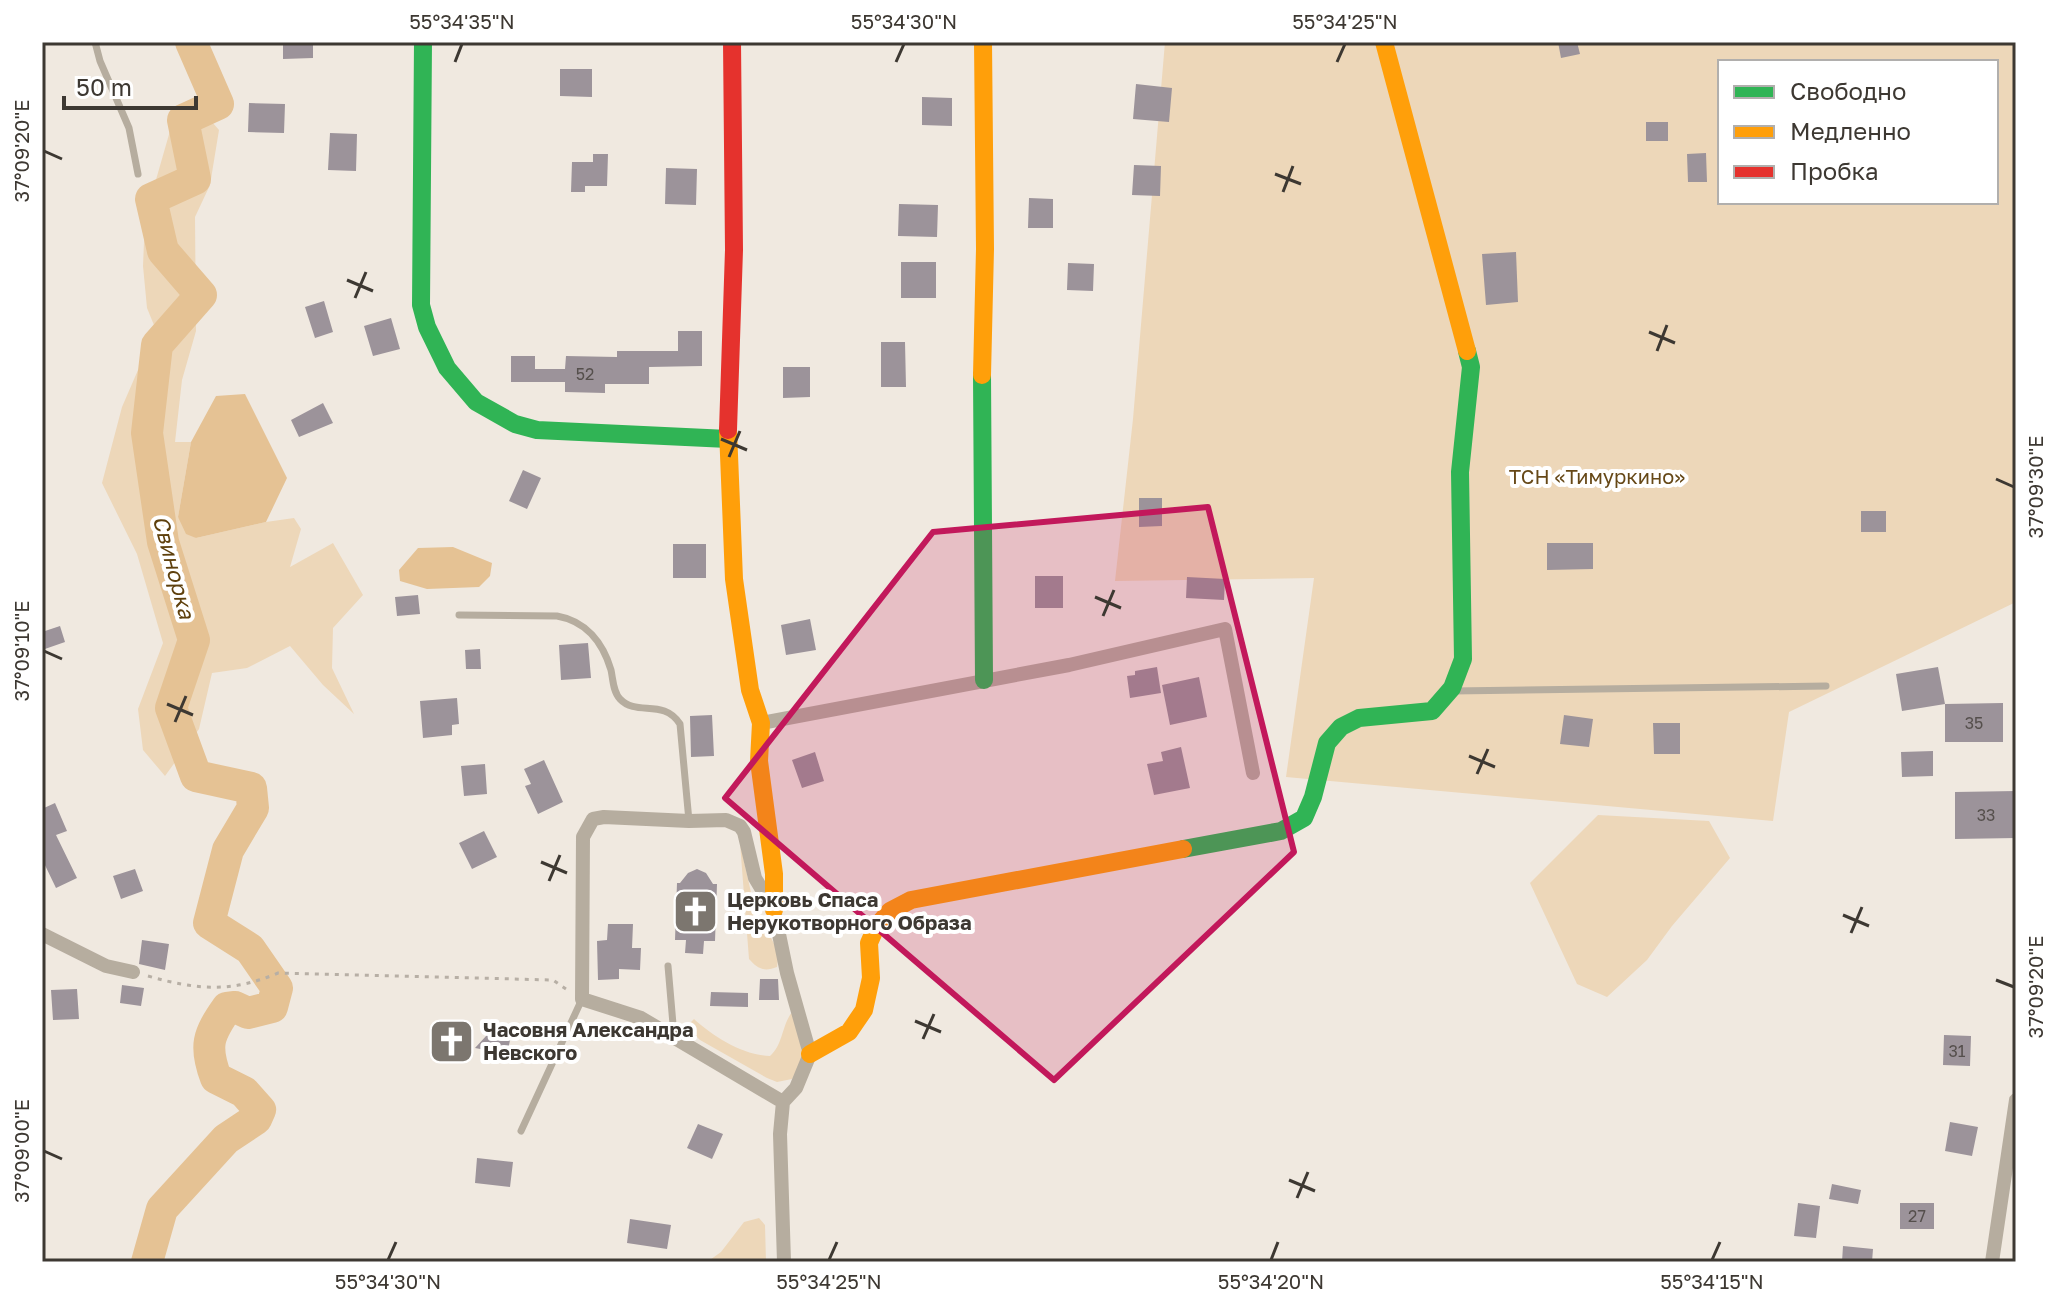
<svg xmlns="http://www.w3.org/2000/svg" width="2058" height="1304" font-family="'Golos Text',sans-serif">
<style>
.green{fill:#edd7b9;fill-rule:evenodd}
.water{fill:#e5c294}
.lines{fill:none;stroke-linecap:round;stroke-linejoin:round}
.river{stroke:#e5c294;stroke-width:32}
.building{fill:#9c939a}
.path{stroke:#b7afa5;stroke-width:3;stroke-dasharray:4 6;stroke-linecap:butt}
.lane{stroke:#b6ad9f;stroke-width:7}
.street{stroke:#b6ad9f;stroke-width:14}
.fast{stroke:#30b455;stroke-width:18}
.slow{stroke:#ff9f0a;stroke-width:18}
.jam{stroke:#e5322d;stroke-width:18}
.marked{fill:#c2185b;fill-opacity:0.2;stroke:#c2185b;stroke-width:6;stroke-linejoin:round}
.ticks{fill:none;stroke:#3d3832;stroke-width:3}
.labels{text-anchor:middle;stroke-width:8;stroke-linejoin:round;paint-order:stroke}
.number-label{font-size:16px;fill:#554f4c}
.park-label{font-size:20px;fill:#664817;stroke:#fff}
.poi-label{font-size:20px;font-weight:bold;fill:#3d3832;stroke:#fff;text-anchor:start}
.water-label{font-size:22px;font-style:italic;fill:#5e400d;stroke:#fff}
.neatline{fill:none;stroke:#3d3832;stroke-width:3}
.ticks-label{font-size:20px;text-anchor:middle;fill:#3d3832}
</style>
<rect width="100%" height="100%" fill="#f0e9e0"/>
<path class="green" d="M1165 42H2016V602L1789 712 1773 821 1286 777 1314 578 1115 581 1133 419ZM1720 62H1996V202H1720Z
M192 99 219 130 210 185 195 217 196 331 182 380 175 442H191L178 517 196 538 266 522 294 518 301 529 290 567 333 543 363 595 333 628 332 668 354 714 323 685 290 646 247 668 212 673 199 729 165 776 143 750 138 709 163 643 137 554 102 483 122 407 138 370 165 352 147 308 143 266 145 218 174 117Z
M1598 815 1709 821 1730 858 1672 926 1647 960 1607 997 1577 984 1530 883Z
M740 843 754 906 779 953 777 967C764 972 758 969 749 959Z
M797 1007 802 1060 792 1079 777 1082 767 1078 700 1040 689 1029 690 1023 694 1019C714 1037 742 1055 770 1056 785 1043 781 1020 797 1007Z
M759 1218 765 1225 766 1262H707L721 1252 744 1222Z"/>
<path class="water" d="M245 394 287 478 266 522 196 538 186 534 178 517 191 442 216 396Z
M453 547 492 563 490 576 479 587 427 589 400 581 399 570 418 548Z"/>
<g class="lines">
<path class="river" d="M147 1262 162 1209 226 1139 256 1119 260 1110 244 1092 216 1078C204 1046 208 1035 227 1008L235 1007 248 1013 272 1007 277 988 250 949 209 923 228 850 253 808 251 788 196 776 171 708 194 640 163 542 147 433 157 345 201 295 163 251 151 199 195 179 183 120 218 104 191 42"/>
</g>
<path class="building" d="M283 42H313V58L283 59Z
M1558 42H1577L1580 54 1561 58Z
M560 69H592V97L560 96Z
M1136 84 1172 88 1169 122 1133 119Z
M922 97 952 98V126L922 125Z
M249 103 285 104 284 133 248 132Z
M1646 122H1668V141H1646Z
M330 133 357 134 356 171 328 170Z
M1706 153 1707 182H1688L1687 154Z
M593 154H608L607 186H585V192H571L572 162H593Z
M1134 165 1161 166 1160 196 1132 195Z
M666 168 697 169 696 205 665 204Z
M1029 198 1053 199V228H1028Z
M899 204 938 205 937 237 898 236Z
M1516 252 1518 302 1486 305 1482 254Z
M901 262H936V298H901Z
M1068 263 1094 264 1093 291 1067 290Z
M324 301 333 332 315 338 305 307Z
M391 318 400 349 373 356 364 326Z
M678 331H702V366L649 367V384H605V393L565 392V382H511V356H535V369H565L566 356 617 357V351H678Z
M881 342H905L906 387H881Z
M783 367H810V397L783 398Z
M323 403 333 423 299 437 291 420Z
M523 470 541 478 527 509 509 501Z
M1139 498H1162V526L1139 527Z
M1861 511H1886V532H1861Z
M1547 543H1593V569L1547 570Z
M673 544H706V578H673Z
M1035 576H1063V608H1035Z
M1187 577 1225 579 1224 600 1186 598Z
M418 595 420 614 397 616 395 597Z
M810 619 816 650 786 655 781 625Z
M60 626 65 642 42 650V632Z
M588 643 591 678 561 680 559 645Z
M480 649 481 669H466L465 650Z
M1157 667 1161 693 1130 698 1127 676 1135 675V671Z
M1938 667 1945 704 1902 711 1896 674Z
M1199 677 1207 717 1170 725 1162 685Z
M457 698 459 724 452 725V735L423 738 420 701Z
M2003 703V742H1945V704Z
M712 715 714 756 691 757 690 716Z
M1564 715 1593 719 1589 747 1560 744Z
M1653 723H1680V754H1654Z
M1181 747 1190 788 1154 795 1147 764 1163 761 1161 752Z
M1933 751V776L1902 777 1901 752Z
M815 752 824 781 802 788 792 760Z
M544 760 563 802 538 814 525 786 531 784 524 769Z
M485 764 487 794 464 796 461 766Z
M2016 791V838L1955 839V792Z
M55 803 67 831 56 835 77 878 56 888 42 859V805L44 808Z
M484 831 497 857 472 869 459 843Z
M135 869 143 891 121 899 113 876Z
M697 869 706 873 713 884H717L715 941H704L703 954 685 953 686 940H675L677 883H680L688 873Z
M608 924H633L632 948H641L640 970 619 969V979L598 980 597 941 607 940Z
M142 940 169 944 165 970 139 964Z
M760 979H778L779 1000H759Z
M122 985 144 988 141 1006 120 1003Z
M77 989 79 1019 53 1020 51 990Z
M711 992 748 993V1007L710 1006Z
M498 1023 509 1024 512 1031 507 1054 475 1048Z
M445 1026 464 1028 460 1056 441 1053Z
M1944 1035 1971 1036 1970 1066 1943 1065Z
M1950 1122 1978 1127 1972 1156 1945 1151Z
M698 1124 723 1134 712 1159 687 1148Z
M477 1158 513 1162 510 1187 475 1183Z
M1832 1184 1861 1190 1858 1204 1829 1199Z
M1798 1203 1820 1206 1816 1238 1794 1236Z
M1900 1203H1934V1229H1900Z
M630 1219 671 1225 667 1249 627 1243Z
M1843 1246 1873 1249 1872 1262H1842Z"/>
<g class="lines">
<path class="path" d="M148 976C197 990 231 993 278 973L553 980 566 989"/>
<path class="lane" d="M95 42 100 61 129 128 138 174
M459 615 557 616C586 621 603 643 611 670 613 679 613 692 620 699 637 717 663 698 680 724L689 821
M1452 691 1826 686
M668 966 674 1036
M521 1131 582 999"/>
<path class="street" d="M761 723 1069 665 1225 629 1253 773
M42 934 106 966 133 972
M783 1102 641 1018 582 999 583 837 593 819 604 817 689 821 726 820 740 826 744 832 755 878 774 910 787 973 810 1054 796 1088 783 1102 780 1134 784 1262
M1992 1262 2016 1100"/>
<path class="fast" d="M423 42 421 305 427 327 447 368 476 402 515 424 537 430 728 439
M982 375 984 680
M1183 849 1281 831 1304 818 1313 797 1327 743 1341 727 1359 718 1432 711 1452 688 1463 659 1460 472 1471 367 1467 351"/>
<path class="slow" d="M1384 42 1467 351
M982 375 985 249 983 42
M728 430 734 579 750 690 761 723 759 761 774 874V910
M810 1054 849 1032 864 1010 871 978 869 943 876 927 890 911 911 900 1183 849"/>
<path class="jam" d="M728 430 734 250 732 42"/>
</g>
<path class="marked" d="M1208 507 1294 852 1054 1080 725 798 933 532Z"/>
<path class="ticks" d="M455 62 462 44M896 62 904 44M1337 62 1345 44M44 151 62 159M1275 174 1301 184M1283 192 1293 166M347 280 373 291M355 298 366 272M1649 332 1675 343M1657 351 1667 325M721 439 747 450M729 457 740 431M1996 479 2014 487M1095 597 1121 608M1103 616 1114 590M44 651 62 659M167 704 193 715M175 722 186 696M1469 756 1495 767M1477 774 1488 749M541 862 567 873M549 881 560 855M1843 915 1869 926M1851 933 1862 907M1996 980 2014 987M915 1021 941 1032M923 1039 934 1014M44 1151 62 1159M1289 1180 1315 1191M1297 1198 1308 1172M388 1260 396 1242M829 1260 837 1242M1271 1260 1278 1242M1712 1260 1720 1242"/>
<defs>
<symbol id="church-square" viewBox="-11 -11 22 22"><rect x="-9" y="-9" width="18" height="18" rx="4" fill="#7c766f" stroke="#fff"/><path d="M-1.2-6h2.4v3.5h3.3v2.4h-3.3V6h-2.4V-.1h-3.3v-2.4h3.3Z" fill="#fff"/></symbol>
</defs>
<g fill-rule="evenodd">
<use href="#church-square" x="670" y="886" width="51" height="51"/>
<use href="#church-square" x="426" y="1016" width="51" height="51"/>
</g>
<g class="labels">
<g class="number-label">
<text x="585" y="380">52</text>
<text x="1974" y="729">35</text>
<text x="1986" y="821">33</text>
<text x="1957" y="1057">31</text>
<text x="1917" y="1222">27</text>
</g>
<g class="park-label">
<text x="1597" y="484">ТСН «Тимуркино»</text>
</g>
<g class="poi-label">
<text x="727" y="907">Церковь Спаса<tspan x="727" dy="23">Нерукотворного Образа</tspan></text>
<text x="483" y="1037">Часовня Александра<tspan x="483" dy="23">Невского</tspan></text>
</g>
<g class="water-label">
<text transform="translate(174 567) rotate(75)" y="8">Свинорка</text>
</g>
</g>
<rect width="2058" height="1304" fill="none" stroke="#ffffff" stroke-width="88"/>
<rect x="1718" y="60" width="280" height="144" fill="#ffffff" stroke="#b1afad" stroke-width="2"/>
<rect x="1734" y="86" width="40" height="12" fill="#30b455" stroke="#b1afad" stroke-width="2"/>
<text x="1790" y="100" font-size="24" fill="#3d3832">Свободно</text>
<rect x="1734" y="126" width="40" height="12" fill="#ff9f0a" stroke="#b1afad" stroke-width="2"/>
<text x="1790" y="140" font-size="24" fill="#3d3832">Медленно</text>
<rect x="1734" y="166" width="40" height="12" fill="#e5322d" stroke="#b1afad" stroke-width="2"/>
<text x="1790" y="180" font-size="24" fill="#3d3832">Пробка</text>
<path d="M64 96v12h132v-12" fill="none" stroke="#3d3832" stroke-width="4"/>
<text x="76" y="96" font-size="24" fill="#3d3832" stroke="#ffffff" stroke-width="6" paint-order="stroke">50 m</text>
<rect x="44" y="44" width="1970" height="1216" class="neatline"/>
<g class="ticks-label">
<text x="462" y="29">55°34'35"N</text>
<text x="904" y="29">55°34'30"N</text>
<text x="1345" y="29">55°34'25"N</text>
<text transform="translate(22 151) rotate(-90)" y="7">37°09'20"E</text>
<text transform="translate(2036 487) rotate(-90)" y="7">37°09'30"E</text>
<text transform="translate(22 651) rotate(-90)" y="7">37°09'10"E</text>
<text transform="translate(2036 987) rotate(-90)" y="7">37°09'20"E</text>
<text transform="translate(22 1151) rotate(-90)" y="7">37°09'00"E</text>
<text x="388" y="1289">55°34'30"N</text>
<text x="829" y="1289">55°34'25"N</text>
<text x="1271" y="1289">55°34'20"N</text>
<text x="1712" y="1289">55°34'15"N</text>
</g>
</svg>
